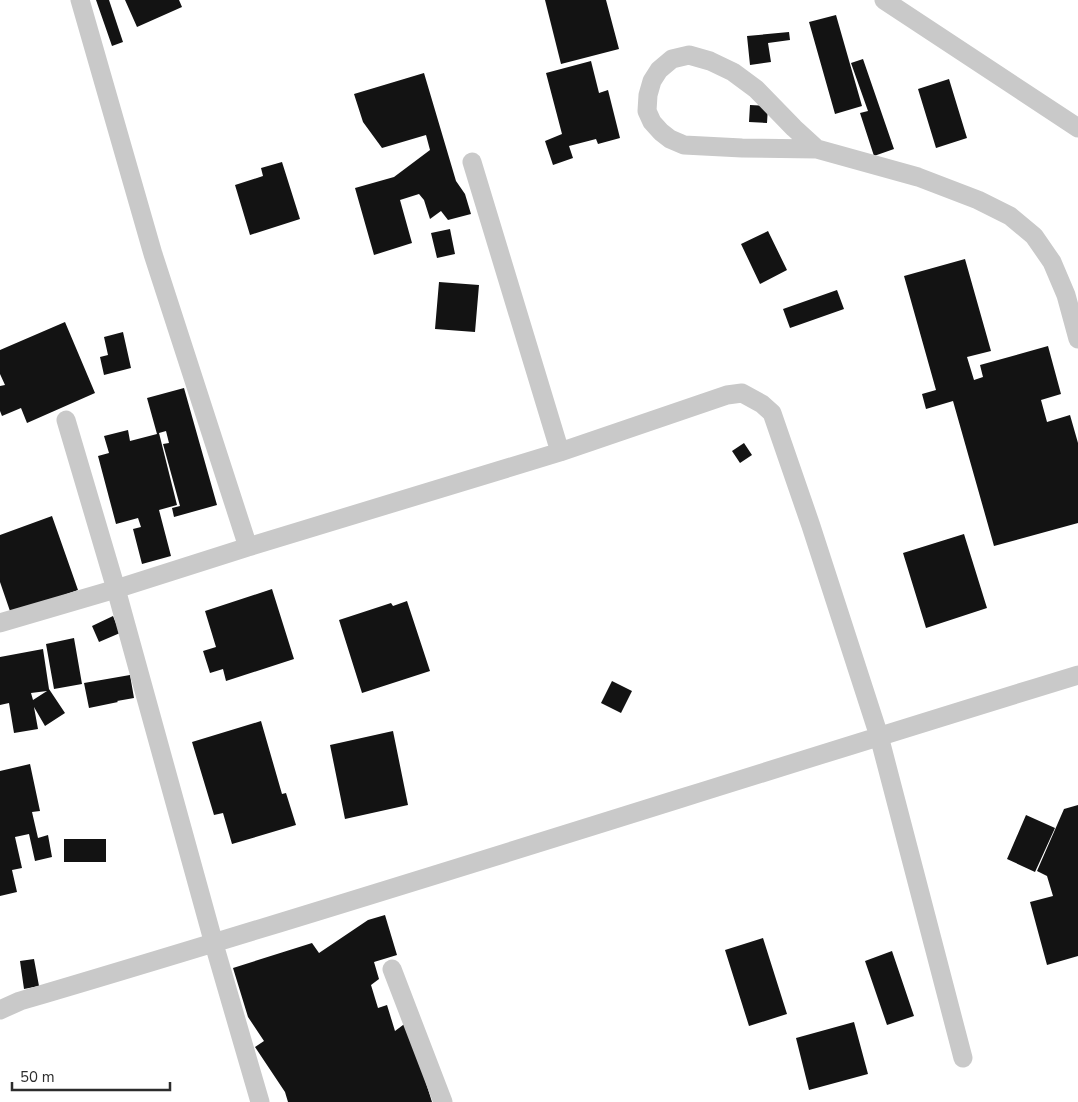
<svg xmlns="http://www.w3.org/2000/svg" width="1078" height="1102" font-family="'Nunito Sans',sans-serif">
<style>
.building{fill:#131313;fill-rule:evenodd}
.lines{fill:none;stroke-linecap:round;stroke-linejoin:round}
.street{stroke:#c9c9c9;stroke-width:19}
</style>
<rect width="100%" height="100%" fill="#fff"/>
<path class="building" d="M96 0H109L123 42 112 46Z
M125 0H179L182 7 137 27Z
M545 0H606L619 49 561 64Z
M836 15 862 106 835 114 809 22Z
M789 32 790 40 768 43 771 62 750 65 747 36Z
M863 59 894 149 874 156 860 113 868 111 851 63Z
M591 61 599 93 608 90 620 138 598 144 596 139 569 146 573 158 553 165 545 141 562 134 546 73Z
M424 73 456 181 465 194 471 214 448 220 441 211 430 219 424 200 419 194 400 200 412 243 374 255 355 188 394 177 430 150 426 135 382 148 363 122 354 94Z
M949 79 967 138 936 148 918 89Z
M750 105 768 106 767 123 749 122Z
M282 162 300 219 250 235 235 185 263 176 261 168Z
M450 229 455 254 437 258 431 233Z
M768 231 787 270 760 284 741 244Z
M965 259 991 351 967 357 974 380 983 377 980 365 1048 346 1061 394 1041 400 1047 422 1070 415 1078 443V523L994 546 953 401 926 409 922 394 936 390 904 276Z
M439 282 479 285 475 332 435 329Z
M837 290 844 309 790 328 783 309Z
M65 322 95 393 27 423 21 408 2 416 0 411V386L5 385 0 374V350Z
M123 332 131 368 104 375 100 357 108 355 104 337Z
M184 388 217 505 174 517 172 508 180 506 163 444 169 443 166 431 159 433 177 505 159 510 171 556 142 564 133 529 141 527 138 518 116 524 98 456 109 453 104 436 128 430 130 441 157 434 147 398Z
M744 443 752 455 740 463 732 451Z
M52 516 78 590 11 614 0 582V535Z
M964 534 987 608 926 628 903 553Z
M272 589 294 659 226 681 223 669 210 673 203 651 216 647 205 611Z
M407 601 430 671 362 693 339 620 391 603 393 606Z
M113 616 120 633 99 642 92 626Z
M74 638 82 684 54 689 46 644Z
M43 649 49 689 65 713 45 726 34 707 38 729 14 733 9 703 0 705V657ZM47 691 33 700 31 693Z
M130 675 134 698 117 701 118 702 89 708 84 683Z
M612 681 632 691 621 713 601 703Z
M261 721 282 794 286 793 296 825 232 844 223 813 214 815 192 742Z
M393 731 408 805 345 819 330 745Z
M30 764 40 811 32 812 38 838 48 835 52 857 35 861 29 834 15 837 22 868 12 870 17 892 0 896V771Z
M1078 805V956L1047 965 1030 902 1053 896 1047 876 1037 871 1064 809Z
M1026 815 1055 828 1035 872 1007 859Z
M64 839H106V862H64Z
M385 915 397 955 374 962 379 979 371 985 378 1008 387 1005 395 1031 407 1022 432 1102H288L285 1092 255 1047 264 1041 248 1017 233 968 312 943 319 953 368 920Z
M763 938 787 1014 749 1026 725 950Z
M892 951 914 1016 887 1025 865 961Z
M34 959 39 986 24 989 20 961Z
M854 1022 868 1074 809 1090 796 1038Z"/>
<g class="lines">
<path class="street" d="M80 0 153 254 248 547
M884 0 1078 128
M817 149 794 128 756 89 733 72 710 61 689 55 672 59 659 70 652 81 648 95 647 111 652 122 661 132 670 139 684 145 742 148 817 149 918 177 978 200 1010 216 1034 236 1052 262 1066 295 1078 339
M472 162 560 452
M66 420 116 589 214 944 260 1102
M0 623 116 589 248 547 560 452 727 395 742 393 762 404 772 413 811 526 879 736 963 1058
M392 969 443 1102
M0 1010 20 1001C374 897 725 783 1078 675"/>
</g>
<path d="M12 1082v8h158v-8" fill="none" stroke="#2c2c2c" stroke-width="2.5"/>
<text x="20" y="1082" font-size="15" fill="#2c2c2c" stroke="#ffffff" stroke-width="4" paint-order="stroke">50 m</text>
</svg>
